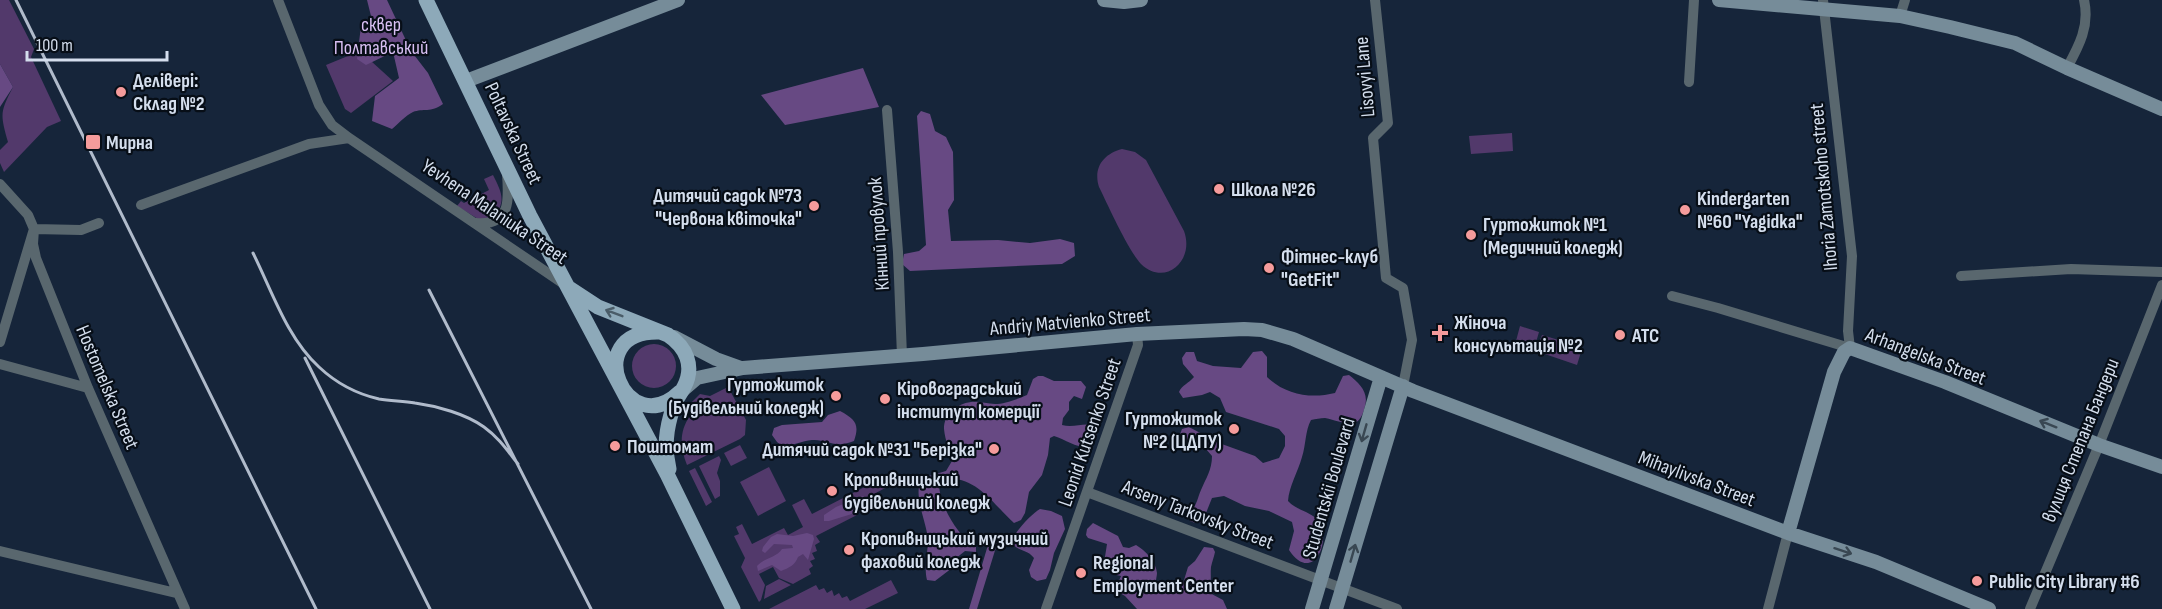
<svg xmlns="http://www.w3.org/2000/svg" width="2162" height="609" font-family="'Sofia Sans Condensed',sans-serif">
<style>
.green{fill:#52396b}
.forest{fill:#674983}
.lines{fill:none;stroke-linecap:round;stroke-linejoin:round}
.street{stroke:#59676e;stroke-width:10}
.secondary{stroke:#768c99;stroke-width:14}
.primary{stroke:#8da9b9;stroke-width:15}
.rail{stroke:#b0bbcb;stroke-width:3}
.oneway{stroke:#4a5c68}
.oneway2{stroke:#394752}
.poi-dot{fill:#f59b9b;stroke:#070e17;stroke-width:2}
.labels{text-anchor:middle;stroke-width:4.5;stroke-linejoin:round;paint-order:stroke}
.park-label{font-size:20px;fill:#d8bff3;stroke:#070e17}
.street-label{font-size:20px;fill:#d4deed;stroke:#070e17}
.poi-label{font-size:20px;font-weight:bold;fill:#d4deed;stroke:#070e17;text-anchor:start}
</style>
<rect width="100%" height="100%" fill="#16253a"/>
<path class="green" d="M0 0H9L34 49 31 57 61 121 47 127 4 172 0 163V150L8 142C0 114 0 112 13 87L0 64Z
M360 51 393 81 351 113 345 109 326 65Z
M1512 133 1513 151 1471 154 1469 136Z
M1122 149 1135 152 1146 160 1184 231C1195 261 1165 287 1141 264 1128 250 1108 205 1099 187 1093 168 1103 154 1122 149Z
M493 175C502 193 507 202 492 219H478L457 206 461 201 464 203 489 190 484 179Z
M1520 326 1539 332 1535 346 1516 341Z
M1542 335 1562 341V345L1581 352 1577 365 1536 351Z
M632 366a22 22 0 1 1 44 0a22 22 0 1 1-44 0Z
M728 387 746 420 745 435 740 439 687 465C680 448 679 431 690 416L693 421 702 415 692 402 700 394 710 396Z
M740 445 747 458 731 466 724 453Z
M719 456 721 460 717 473 720 481V496L715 499 699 466Z
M769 467 786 501 758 516 740 482Z
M695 468 712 502 706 506 689 471Z
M886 476 891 485 872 495 857 515 816 536 820 542 815 545 817 551 812 553 815 559 810 561 813 566 809 569 811 574 793 584 779 578 773 567 759 574 765 585 761 600 759 602 741 567 745 558 734 536 739 534 736 527 742 524 752 544 784 528 788 535 803 527 792 505 804 499 812 514Z
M779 579 791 585 764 599 766 586Z
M891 580 898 593 865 609H769L816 585 819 590 824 588 827 593 832 590 834 596 839 593 842 598 847 596 850 601Z"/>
<path class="forest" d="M367 0H387L411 51 428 73 443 104C431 113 423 108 413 112 406 115 398 124 392 129L372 121 375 96 399 78 393 52 366 65 357 59 361 26 371 16Z
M0 64 13 87 0 107Z
M863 68 879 107 785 125 761 95Z
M921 111 930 114 935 131 946 137 953 152 954 200 948 210 951 241 998 240 1030 243 1060 239 1074 243 1075 256 1062 264 910 271 902 264 904 254 919 251 926 245 917 116Z
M1262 351 1267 357V377C1286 395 1311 399 1335 393L1343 376 1349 375C1359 383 1369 392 1365 406 1359 433 1345 422 1325 418 1320 418 1316 419 1311 420 1305 431 1306 445 1302 457 1298 472 1289 486 1288 501 1297 511 1311 511 1318 521 1333 541 1312 585 1289 550L1294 531 1292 522 1269 511 1245 506 1224 496 1212 498 1202 523H1195L1190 521 1189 513C1197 506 1197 499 1201 490 1206 478 1212 470 1212 456L1206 449 1182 445 1179 437 1182 429 1189 427 1219 443 1255 456 1263 463 1279 458 1285 446V436L1279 429 1226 412 1220 398 1210 392 1202 395 1183 398 1179 392C1182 385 1189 383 1194 377L1183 364 1182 358 1186 352H1194L1197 361 1213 366 1241 368 1253 352Z
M1038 376H1043L1054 381H1081L1086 387 1082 399 1074 396 1069 402V410L1063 418 1062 425C1073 428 1082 423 1093 425L1098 431 1092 447C1077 449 1067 440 1054 436L1050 438 1048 455 1042 475 1029 492 1025 513 1021 520 1014 523C994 505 976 475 945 479L939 486C941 508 958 536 976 547V552L965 551 955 559 952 568 935 581 927 580C923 564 930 549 927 533 924 516 913 493 922 478L946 471 952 461C950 450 945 441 944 429 944 414 956 404 971 402 979 401 987 404 995 404 1004 404 1018 399 1027 395L1033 379Z
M840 411C855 419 860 424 854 441 833 449 828 439 812 440 802 441 793 445 783 447L777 442 772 435 774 428 782 425 822 422 828 415Z
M863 496 866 499 855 513 829 521H824V515L836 507Z
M1040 509 1051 511 1062 516 1065 529 1054 553 1050 570 1046 579 1037 581 1031 577 1029 570 1034 558C1027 549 1018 552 1011 542 1013 534 1032 513 1040 509Z
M1093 523 1118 536 1123 547 1129 548 1136 545C1146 551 1156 562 1157 573 1157 577 1154 584 1158 588 1161 592 1172 592 1177 592L1181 590 1188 567 1195 561 1204 547 1213 548 1215 552C1214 557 1212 562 1211 567 1210 577 1213 582 1206 591L1223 600 1227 609H1137L1125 596 1115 590 1121 576 1112 574 1104 563 1107 544 1088 538 1086 535 1087 529Z
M807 533 813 535 814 539 808 560 803 554 798 557C795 565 789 568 781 571L772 565 758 571 757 566C764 558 776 558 782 549L793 548 792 545 774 544 765 553 762 551 763 547 771 537 777 534 793 536Z
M995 535 998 537 997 544 977 609H969L990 538Z"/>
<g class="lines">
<path class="street" d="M278 0 319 105 332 125 349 138 564 284
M1375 0 1388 123 1373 138 1386 278 1403 288 1412 340 1403 386
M1900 16 1905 0
M2067 68C2079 46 2090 26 2084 0
M1689 82 1694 0
M887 110 898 252 902 356
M0 184 28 215 34 229 33 244 36 258 88 388 185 609
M141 205 309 144 349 138
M476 223C511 226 509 200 507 174
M1961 276 2071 269 2162 272
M1672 296 1718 308 1850 348 1848 331 1852 256 1823 0
M0 342 34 229 81 230 99 223
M0 364 88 388
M1087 492 1397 609
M0 551 176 593
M1046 609 1138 345 1137 334
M1768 609 1788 533
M2030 609 2099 445 2162 285"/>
<path class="secondary" d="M1104 0 1124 2 1141 0
M1719 0 1900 16 1950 27 2015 43 2067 68 2162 109
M466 81 678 0
M674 337 716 359 741 368
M683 390 697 378 743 368 923 354 1137 334 1244 329 1262 330 1293 339 1413 391 1788 533 1876 562 1989 609
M1788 533 1834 372 1844 352 1850 348 1945 382 2099 445 2162 467
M1312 609 1381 377
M1336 609 1403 386"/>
<path class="primary" d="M426 0 530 216 667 474 733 609
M569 288 598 307 668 335C686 347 695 366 684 387 680 395 675 400 673 408 666 429 664 447 669 469
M658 332C579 331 626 444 680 392"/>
<path class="rail" d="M16 0 316 609
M253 253C272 291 287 338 319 367 336 383 357 394 379 399 391 401 403 401 415 403 437 406 466 414 484 427 498 437 507 450 518 464
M429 290 591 609
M305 358 430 609"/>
</g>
<defs><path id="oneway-shaft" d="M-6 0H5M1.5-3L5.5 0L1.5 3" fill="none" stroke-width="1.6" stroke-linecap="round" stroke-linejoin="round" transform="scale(1.5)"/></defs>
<use class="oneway" href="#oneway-shaft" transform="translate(614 313) rotate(-159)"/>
<g class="oneway2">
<use href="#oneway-shaft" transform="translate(2048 424) rotate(-158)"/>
<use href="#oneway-shaft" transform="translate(1364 433) rotate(106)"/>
<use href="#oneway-shaft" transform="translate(1843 551) rotate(18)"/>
<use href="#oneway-shaft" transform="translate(1353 553) rotate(-74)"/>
</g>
<g class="poi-dot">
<circle cx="121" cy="92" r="6"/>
<rect x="85" y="134" width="16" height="16" rx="3"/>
<circle cx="1219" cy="189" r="6"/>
<circle cx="814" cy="206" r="6"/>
<circle cx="1685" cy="210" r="6"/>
<circle cx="1471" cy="235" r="6"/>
<circle cx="1269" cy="268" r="6"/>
<path d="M1437 324h6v6h6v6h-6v6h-6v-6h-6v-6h6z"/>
<circle cx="1620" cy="335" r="6"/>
<circle cx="836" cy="396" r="6"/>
<circle cx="885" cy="399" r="6"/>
<circle cx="1234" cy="429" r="6"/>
<circle cx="615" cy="446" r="6"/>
<circle cx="994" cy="449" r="6"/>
<circle cx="832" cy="491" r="6"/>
<circle cx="849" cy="550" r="6"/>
<circle cx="1081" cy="573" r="6"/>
<circle cx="1977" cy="581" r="6"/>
</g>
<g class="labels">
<g class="park-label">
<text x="381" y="31">сквер<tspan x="381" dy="23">Полтавський</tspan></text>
</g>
<g class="street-label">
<text transform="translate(1364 77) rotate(-95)" y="7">Lisovyi Lane</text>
<text transform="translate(514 133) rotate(65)" y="7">Poltavska Street</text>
<text transform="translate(1823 187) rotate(-95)" y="7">Ihoria Zamotskoho street</text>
<text transform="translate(495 211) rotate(34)" y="7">Yevhena Malaniuka Street</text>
<text transform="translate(878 234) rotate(-94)" y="7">Кінний провулок</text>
<text transform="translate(1070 321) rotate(-5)" y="7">Andriy Matvienko Street</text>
<text transform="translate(1926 356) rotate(21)" y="7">Arhangelska Street</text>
<text transform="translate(108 387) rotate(67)" y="7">Hostomelska Street</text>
<text transform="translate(1089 432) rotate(-71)" y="7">Leonid Kutsenko Street</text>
<text transform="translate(2080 440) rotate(-68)" y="7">вулиця Степана Бандери</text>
<text transform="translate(1697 478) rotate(21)" y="7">Mihaylivska Street</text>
<text transform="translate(1328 488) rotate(-74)" y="7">Studentskii Boulevard</text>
<text transform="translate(1198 514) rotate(21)" y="7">Arseny Tarkovsky Street</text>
</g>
<g class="poi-label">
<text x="133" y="87">Делівері:<tspan x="133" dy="23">Склад №2</tspan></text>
<text x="106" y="149">Мирна</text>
<text x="1231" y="196">Школа №26</text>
<text x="802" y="202" text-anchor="end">Дитячий садок №73<tspan x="802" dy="23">"Червона квіточка"</tspan></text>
<text x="1697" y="205">Kindergarten<tspan x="1697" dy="23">№60 "Yagidka"</tspan></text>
<text x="1483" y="231">Гуртожиток №1<tspan x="1483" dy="23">(Медичний коледж)</tspan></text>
<text x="1281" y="263">Фітнес-клуб<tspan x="1281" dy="23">"GetFit"</tspan></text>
<text x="1454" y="329">Жіноча<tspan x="1454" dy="23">консультація №2</tspan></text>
<text x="1632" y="342">АТС</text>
<text x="824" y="391" text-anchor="end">Гуртожиток<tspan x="824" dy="23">(Будівельний коледж)</tspan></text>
<text x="897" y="395">Кіровоградський<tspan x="897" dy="23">інститут комерції</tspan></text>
<text x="1222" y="425" text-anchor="end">Гуртожиток<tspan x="1222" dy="23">№2 (ЦДПУ)</tspan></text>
<text x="627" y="453">Поштомат</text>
<text x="982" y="456" text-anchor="end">Дитячий садок №31 "Берізка"</text>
<text x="844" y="486">Кропивницький<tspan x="844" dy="23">будівельний коледж</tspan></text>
<text x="861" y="545">Кропивницький музичний<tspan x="861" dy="23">фаховий коледж</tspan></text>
<text x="1093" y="569">Regional<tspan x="1093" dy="23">Employment Center</tspan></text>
<text x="1989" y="588">Public City Library #6</text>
</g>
</g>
<path d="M27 51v9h140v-9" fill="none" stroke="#d4deed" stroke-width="3"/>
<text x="36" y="51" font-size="18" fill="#d4deed" stroke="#070e17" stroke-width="4.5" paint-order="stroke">100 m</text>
</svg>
